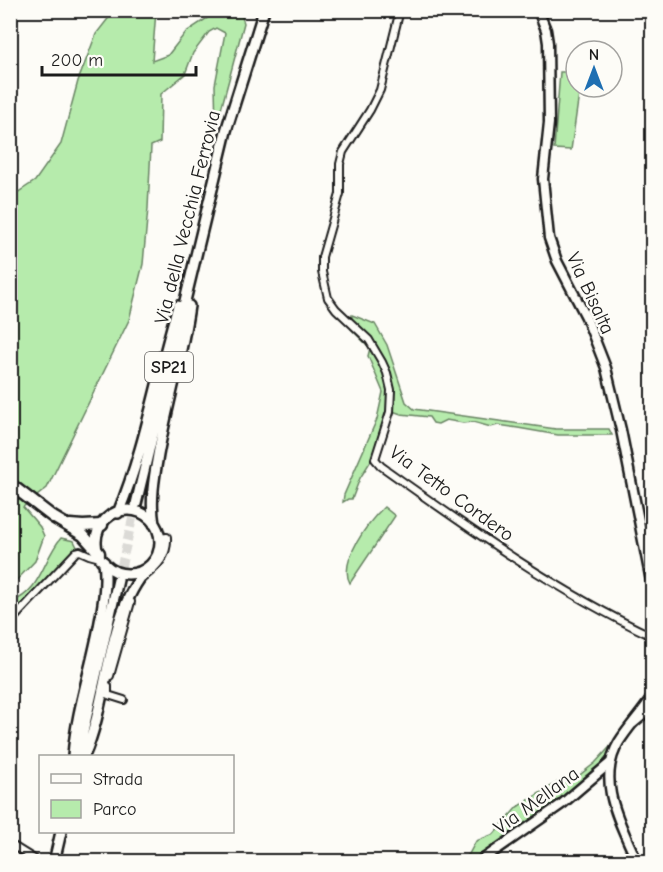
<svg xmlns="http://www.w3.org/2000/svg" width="663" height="872" font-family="'Comic Neue',sans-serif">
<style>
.green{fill:#b6ebac;stroke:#698464;stroke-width:1.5}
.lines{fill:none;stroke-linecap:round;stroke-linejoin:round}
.primary-tunnel{stroke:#dbdad6;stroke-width:9;stroke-dasharray:9 4.5;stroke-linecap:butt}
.street-casing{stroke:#1c1c1c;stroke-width:10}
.secondary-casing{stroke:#1c1c1c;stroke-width:13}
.primary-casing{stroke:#1c1c1c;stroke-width:14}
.highway-casing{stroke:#1c1c1c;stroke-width:15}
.street{stroke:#fdfcf7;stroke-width:6}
.secondary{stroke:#fdfcf7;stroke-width:8}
.primary{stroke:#fdfcf7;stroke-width:9}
.highway{stroke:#fdfcf7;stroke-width:10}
.labels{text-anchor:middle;stroke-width:5;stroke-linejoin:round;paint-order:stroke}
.shield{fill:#fdfcf7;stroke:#605f5e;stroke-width:1.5}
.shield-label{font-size:18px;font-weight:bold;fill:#1c1c1c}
.street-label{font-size:20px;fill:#1c1c1c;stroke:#fdfcf7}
</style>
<rect width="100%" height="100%" fill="#fdfcf7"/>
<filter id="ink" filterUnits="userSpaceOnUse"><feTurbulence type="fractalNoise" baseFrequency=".0167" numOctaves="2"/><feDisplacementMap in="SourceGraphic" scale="12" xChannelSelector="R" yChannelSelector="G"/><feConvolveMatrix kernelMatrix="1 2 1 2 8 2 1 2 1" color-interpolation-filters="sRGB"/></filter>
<g filter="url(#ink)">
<path class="green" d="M114 11H156L152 61 168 55 186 32 212 15 215 11H240L244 23 216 128 215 85 225 33 216 28 209 32 193 53 185 74 161 94 160 142 151 146 148 208 143 264 129 320 47 488 23 507 40 527 44 536 35 561 11 586V197L35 181 61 144 78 81 96 34Z
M560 72H576V87H580L571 150 554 149Z
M352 315 375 324 387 345 406 402 414 409 556 429H609L612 435H558L518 428 498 425 491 427 473 422 463 423 446 420 438 424 433 423 429 417 401 414 390 410 372 459 360 478 352 499H348L343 502 344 495 377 419 383 392 368 356 370 348 351 329Z
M384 507 395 516 350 583C338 562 369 521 384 507Z
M61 538 74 541 77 547 14 612 11 619V602C41 592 43 559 61 538Z
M619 737 599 768 574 791 473 861 461 862 469 854 476 841 494 834 517 807 558 782 577 777 595 763Z"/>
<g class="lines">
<path class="primary-tunnel" d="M118 580 136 504"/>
<defs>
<path id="street" d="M400 10 380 90 370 110 343 152 340 164V194L322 257V272L328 298 336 309 369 340 382 362 387 373 391 390 390 412 375 459 381 466C468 528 556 591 652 636
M144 577C158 566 168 556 167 537L160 538
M10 624 15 617 76 552 80 551 89 555 100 558
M110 676 131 602
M108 686V695L124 700
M634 724 652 709
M10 844 39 862"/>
<path id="secondary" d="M538 10 546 30 548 43 549 123 543 179 549 238 557 261 586 317 606 368 621 430 652 586
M479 862 562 804 610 763
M637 862C621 824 595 782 619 742 629 726 642 713 652 697"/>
<path id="primary" d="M136 504 226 131 264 10
M96 542a32 32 0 1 1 64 0a32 32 0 1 1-64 0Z
M118 513C146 446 157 375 178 306
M154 524C150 501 154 478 158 455 167 405 182 356 189 306
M78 754 118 580
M73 756C76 713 91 670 99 627 103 606 107 584 104 562
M84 756C109 700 106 614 148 568
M54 862 61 832"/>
<path id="highway" d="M10 484 53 517 83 535 99 553
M70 525 83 526 102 525"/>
</defs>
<use href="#street" class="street-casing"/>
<use href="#secondary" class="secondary-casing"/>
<use href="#primary" class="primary-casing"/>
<use href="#highway" class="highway-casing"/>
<use href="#street" class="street"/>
<use href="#secondary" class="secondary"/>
<use href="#primary" class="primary"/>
<use href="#highway" class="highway"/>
</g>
</g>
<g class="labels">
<rect class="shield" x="145" y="352" width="48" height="30" rx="4.5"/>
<g class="shield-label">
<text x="169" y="373">SP21</text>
</g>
<g class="street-label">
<text transform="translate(187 217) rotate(-76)" y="7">Via della Vecchia Ferrovia</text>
<text transform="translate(591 293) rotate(65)" y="7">Via Bisalta</text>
<text transform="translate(452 493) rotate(36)" y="7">Via Tetto Cordero</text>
<text transform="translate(536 800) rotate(-36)" y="7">Via Mellana</text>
</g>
</g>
<rect width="663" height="872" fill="none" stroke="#fdfcf7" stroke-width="36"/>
<rect x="18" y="18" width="627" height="836" fill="none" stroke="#1c1c1c" stroke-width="2" filter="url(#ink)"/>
<rect x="39" y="755" width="195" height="78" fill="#fdfcf7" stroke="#a3a29f" stroke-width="1.5"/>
<rect x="51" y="774" width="30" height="9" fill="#fdfcf7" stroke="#a3a29f" stroke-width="1.5"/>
<text x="93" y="785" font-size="18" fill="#1c1c1c">Strada</text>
<rect x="51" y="800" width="30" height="18" fill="#b6ebac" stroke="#a3a29f" stroke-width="1.5"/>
<text x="93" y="815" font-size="18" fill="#1c1c1c">Parco</text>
<g transform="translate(594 69)"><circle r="28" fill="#fdfcf7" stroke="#a3a29f" stroke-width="1.5"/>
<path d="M0-4.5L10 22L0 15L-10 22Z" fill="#1f6fb2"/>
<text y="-9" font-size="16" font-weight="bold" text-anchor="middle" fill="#1c1c1c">N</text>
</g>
<path d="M42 66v9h154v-9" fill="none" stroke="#1c1c1c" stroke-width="3"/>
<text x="51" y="66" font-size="18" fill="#1c1c1c" stroke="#fdfcf7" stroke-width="4.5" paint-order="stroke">200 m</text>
</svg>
